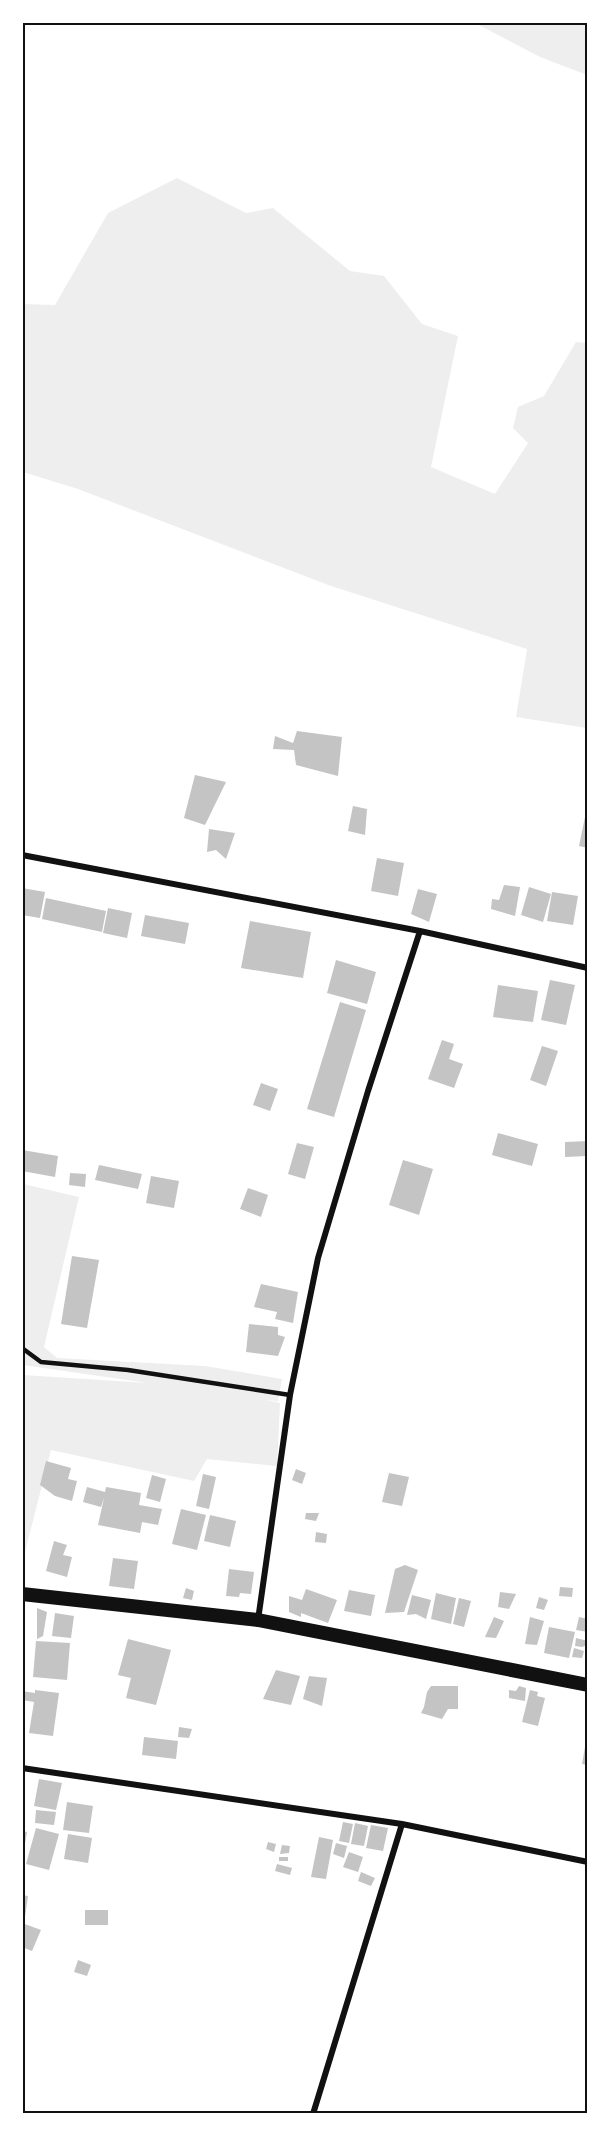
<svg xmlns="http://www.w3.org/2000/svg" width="610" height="2136" font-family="Mulish,sans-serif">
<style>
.green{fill:#eee}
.building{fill:#c4c4c4}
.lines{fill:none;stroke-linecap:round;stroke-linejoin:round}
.service{stroke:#111;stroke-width:4.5}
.minor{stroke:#111;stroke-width:6}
.primary{stroke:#111;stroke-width:14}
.neatline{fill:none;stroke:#111;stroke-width:2}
</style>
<rect width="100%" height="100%" fill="#fff"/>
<path class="green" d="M475 23H587V75L540 57Z
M177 178 246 213 273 208 350 271 384 276 422 324 458 336 431 467 495 494 528 443 513 428 518 407 544 396 576 342 587 343V728L516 717 527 649 331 586 78 489 23 472V304L55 305 108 213Z
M23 1184 79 1197 44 1347 57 1358 205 1366 282 1379 278 1401 266 1400 280 1403 277 1466 207 1459 194 1481 51 1450 23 1560V1375L148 1383 23 1365Z"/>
<path class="building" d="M297 731 342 737 338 776 296 765 294 750 273 749 275 736 293 743Z
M195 775 226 782 205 825 184 818Z
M353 806 367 809 365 835 348 831Z
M585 817 588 818V848L579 846Z
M209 829 235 833 226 859 216 850 207 852Z
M377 858 404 863 398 896 371 891Z
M504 885 520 887 515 916 491 909 492 899 499 900Z
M529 887 551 894 543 922 521 915Z
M22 888 45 892 40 918 22 915Z
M418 889 437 894 429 922 411 914Z
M552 892 578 896 573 925 547 921Z
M46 898 106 911 102 932 42 919Z
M108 908 132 913 127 938 103 933Z
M145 915 189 923 185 944 141 936Z
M250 921 311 932 303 978 241 968Z
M336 960 376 972 367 1004 327 993Z
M550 980 575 985 566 1025 541 1020Z
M498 985 538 991 533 1022 493 1017Z
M340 1002 366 1010 334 1117 307 1109Z
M442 1040 454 1044 449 1059 463 1064 454 1088 428 1079Z
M542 1046 558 1051 546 1086 530 1080Z
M261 1083 278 1089 270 1111 253 1105Z
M498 1133 538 1144 532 1166 492 1155Z
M588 1141V1156L565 1157V1142Z
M297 1143 314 1147 305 1179 288 1174Z
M22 1150 58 1156 55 1177 22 1171Z
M403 1160 433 1169 419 1215 389 1205Z
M99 1165 142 1174 138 1189 95 1180Z
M70 1173 86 1174 85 1187 69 1185Z
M151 1176 179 1181 174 1208 146 1203Z
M248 1188 268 1195 261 1217 240 1209Z
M72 1256 99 1260 87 1328 61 1324Z
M261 1284 298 1292 293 1323 275 1319 277 1312 254 1307Z
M249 1324 278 1327V1335L285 1337 278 1356 246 1352Z
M46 1461 71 1468 68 1479 77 1481 72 1501 55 1496 40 1485Z
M296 1469 306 1473 302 1484 292 1480Z
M389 1473 409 1477 402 1506 382 1502Z
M203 1474 216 1477 209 1509 196 1506Z
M152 1475 166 1479 160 1502 146 1498Z
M87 1487 105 1492 106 1487 141 1493 139 1505 162 1509 158 1525 142 1522 140 1533 98 1525 104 1498 101 1507 83 1502Z
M181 1509 206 1515 197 1550 172 1544Z
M306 1513H319L316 1521 305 1519Z
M210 1515 236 1521 230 1547 204 1541Z
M316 1532 327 1534 326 1543 315 1542Z
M54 1541 67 1545 63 1555 72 1557 67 1577 46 1571Z
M113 1558 138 1561 134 1589 109 1586Z
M405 1565 418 1570 404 1612 385 1613 395 1569Z
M229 1569 254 1572 251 1594 240 1593 239 1597 226 1596Z
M560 1587 573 1588 572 1597 559 1596Z
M186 1588 194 1591 192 1600 183 1598Z
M306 1589 337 1600 328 1623 301 1613V1617L289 1612V1596L302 1600Z
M349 1590 375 1595 371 1616 344 1611Z
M500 1592 516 1594 509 1609 498 1607Z
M436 1593 456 1598 451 1624 431 1619Z
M412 1595 431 1600 426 1619 416 1614 407 1615Z
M539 1597 548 1600 544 1610 536 1608Z
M459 1598 471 1601 464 1627 453 1624Z
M37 1608 47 1612 43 1636 37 1639Z
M55 1613 74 1616 71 1638 52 1636Z
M494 1617 504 1621 496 1638 485 1637Z
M530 1617 544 1621 537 1645 525 1644Z
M579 1617 588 1619V1632L576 1630Z
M549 1627 575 1632 569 1658 544 1653Z
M576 1638 588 1641 587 1645 582 1647 575 1646Z
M128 1639 171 1650 156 1705 126 1698 131 1678 118 1675Z
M36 1641 70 1643 67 1680 33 1677Z
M574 1648 584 1651 582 1658 572 1657Z
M276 1670 300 1676 291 1705 263 1699Z
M309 1676 327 1678 322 1706 303 1699Z
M431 1686H458V1709H448L442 1719 421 1713 424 1707 427 1692Z
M519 1686 526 1688 525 1701 509 1698V1690L516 1691Z
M35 1690 59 1693 53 1736 29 1733 34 1702 22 1700V1691L35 1693Z
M530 1690 538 1692 537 1696 545 1698 538 1726 522 1722Z
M179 1727 192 1729 189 1738 178 1737Z
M144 1737 178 1741 176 1759 142 1755Z
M586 1741H588V1765L582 1764Z
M39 1779 62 1783 56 1810 34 1806Z
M67 1802 93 1806 89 1833 63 1830Z
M36 1810 56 1812 54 1825 35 1823Z
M343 1822 353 1824 349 1843 339 1841Z
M355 1823 368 1826 364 1846 351 1844Z
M371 1825 388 1828 383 1851 366 1848Z
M36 1828 59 1834 49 1870 26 1864Z
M22 1831 27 1832 24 1849H22Z
M68 1834 92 1838 88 1863 64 1859Z
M319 1837 333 1840 326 1879 311 1877Z
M268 1842 276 1844 274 1852 266 1849Z
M336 1843 347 1846 344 1858 333 1854Z
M282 1845 290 1846 289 1853 280 1854Z
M349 1852 363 1857 358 1872 343 1867Z
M279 1857H288V1861H279Z
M277 1864 292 1868 290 1875 275 1871Z
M361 1872 375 1878 371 1886 358 1881Z
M22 1895 28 1896 25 1917H22Z
M85 1910H108V1925H85Z
M22 1923 41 1930 32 1951 22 1947Z
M78 1960 91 1965 87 1976 74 1972Z"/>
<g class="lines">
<path class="service" d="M22 1348 41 1362 128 1370 290 1395"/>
<path class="minor" d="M22 855 420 931 588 968
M258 1620 290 1395 318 1258 368 1091 420 931
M22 1768 402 1824 588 1862
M313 2114 402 1824"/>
<path class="primary" d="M22 1594 258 1620 588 1685"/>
</g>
<rect width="610" height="2136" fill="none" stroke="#ffffff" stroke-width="48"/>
<rect x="24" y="24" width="562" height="2088" class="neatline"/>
</svg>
